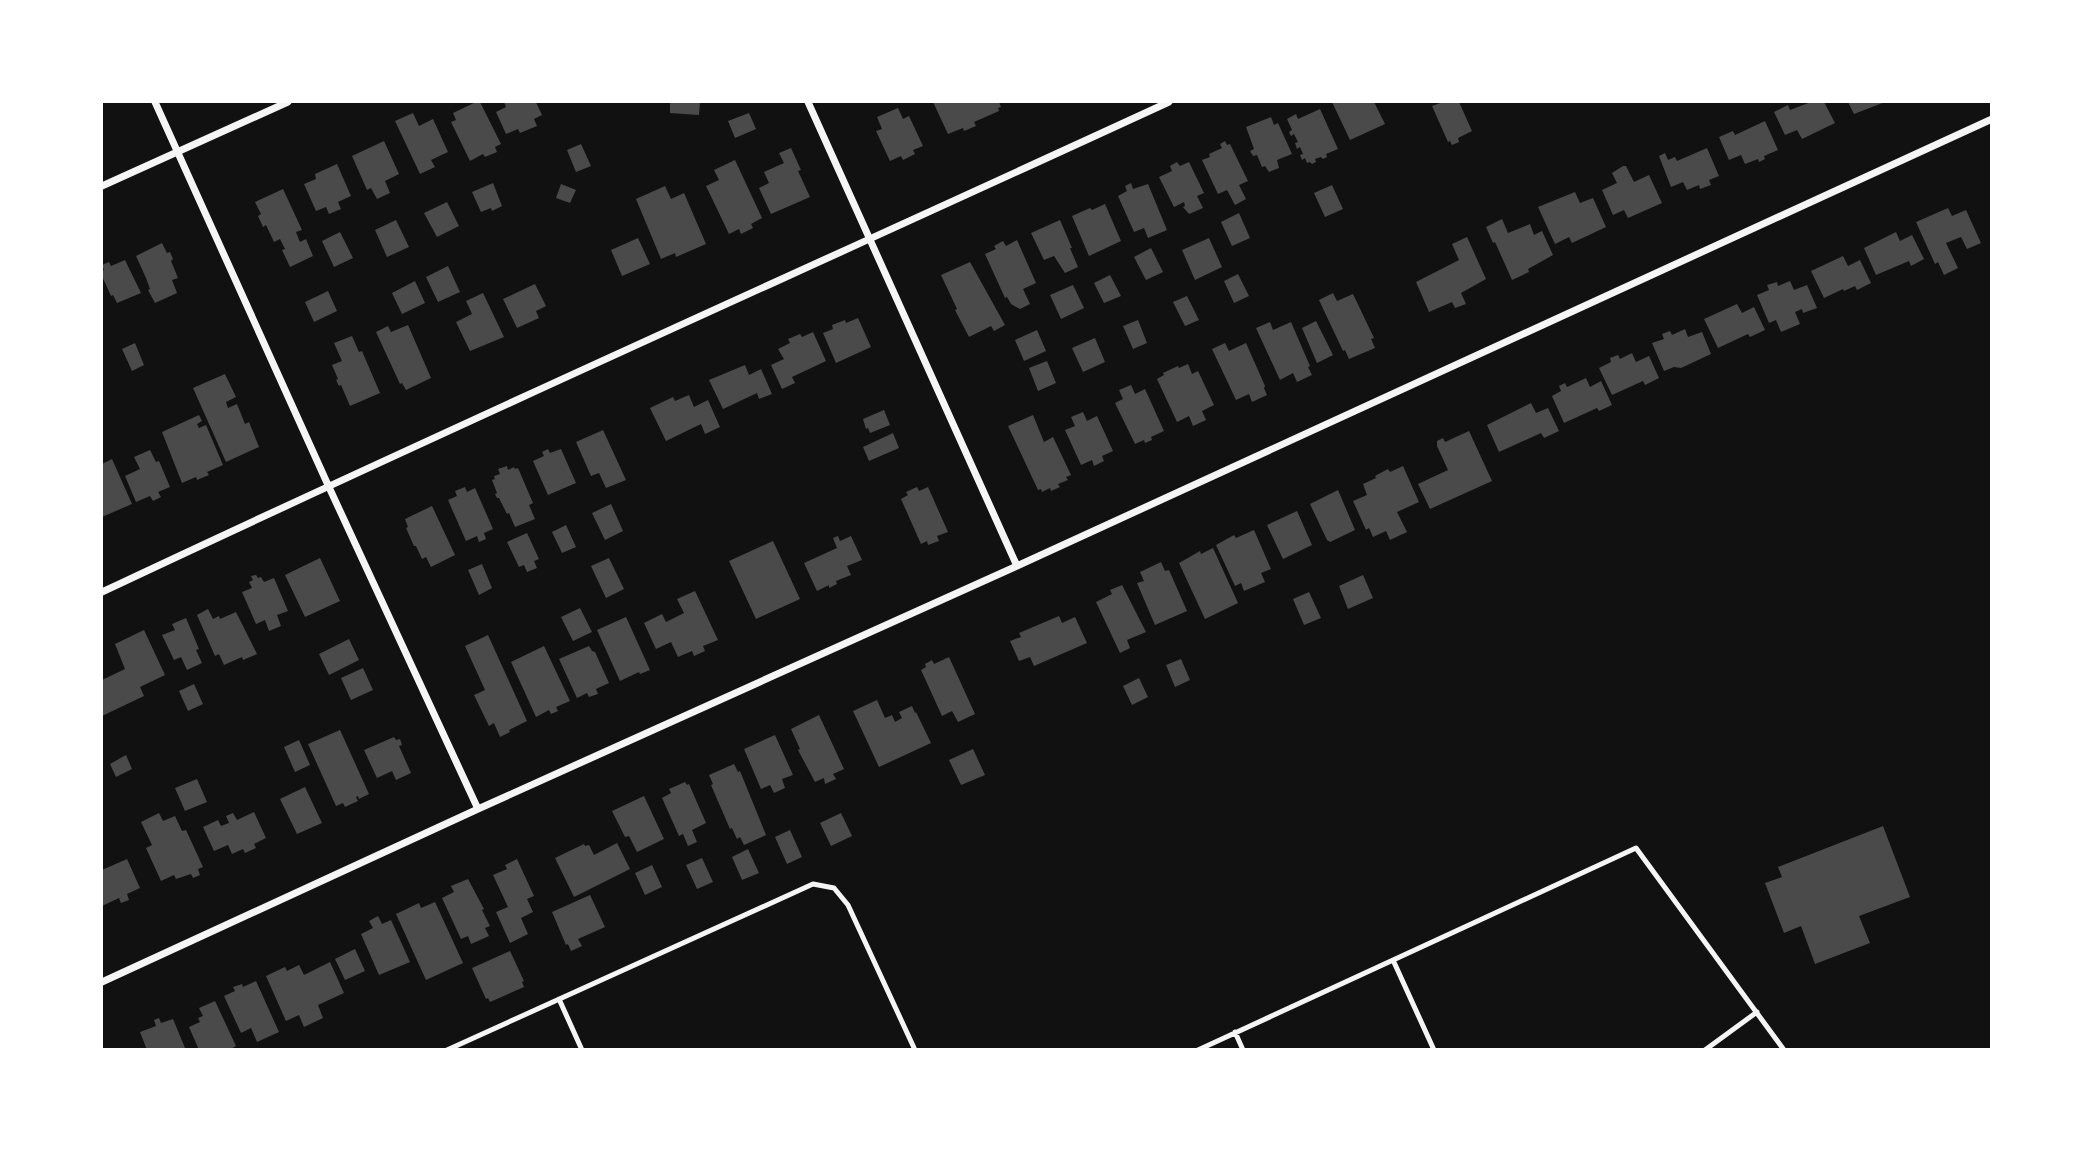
<svg xmlns="http://www.w3.org/2000/svg" width="2093" height="1151" font-family="'Noto Sans',sans-serif">
<style>
.building{fill:#4a4a4a}
.lines{fill:none;stroke-linecap:round;stroke-linejoin:round}
.service{stroke:#f5f5f5;stroke-width:5}
.minor{stroke:#f5f5f5;stroke-width:7}
</style>
<rect width="100%" height="100%" fill="#111"/>
<path class="building" d="M476 102H480L501 144 495 147 497 152 485 157 483 154 470 161 451 122 456 120 453 113Z
M504 102H536L542 115 534 119 537 126 520 133 518 129 506 134 496 112 506 107Z
M670 102H700L699 115 670 113Z
M933 102H999L1001 107 998 108 999 111 974 122 976 126 964 131 963 128 948 134Z
M1332 102H1374L1385 124 1350 140Z
M1443 102H1459L1472 131 1458 138 1459 142 1452 145 1450 141 1448 142 1432 106Z
M1811 102H1824L1835 123 1802 139 1797 130 1785 135 1774 112 1788 105 1790 110Z
M1848 102H1885L1854 114Z
M898 108 903 119 909 116 923 146 913 150 915 154 903 160 901 156 890 161 876 131 882 129 877 117Z
M1320 109 1338 149 1326 154 1327 157 1323 159 1321 157 1315 159 1316 162 1312 164 1310 162 1307 163 1305 158 1302 160 1300 155 1303 154 1300 147 1297 149 1295 143 1298 142 1294 134 1291 136 1289 132 1292 130 1287 119 1296 114 1298 119Z
M413 113 419 126 433 119 448 152 431 160 435 167 420 174 395 121Z
M749 113 756 129 735 138 728 121Z
M1271 117 1274 125 1278 123 1292 154 1277 160 1279 168 1269 172 1265 166 1262 167 1257 155 1253 156 1250 151 1254 149 1246 127Z
M1765 121 1778 150 1764 156 1765 159 1759 162 1758 159 1745 164 1741 155 1729 160 1719 137 1733 131 1735 135Z
M384 141 399 174 385 181 390 193 377 199 371 188 367 190 352 156Z
M1225 141 1227 145 1230 144 1248 181 1239 185 1246 199 1235 205 1227 190 1218 194 1202 160 1210 157 1209 154 1222 148 1220 144Z
M581 144 591 166 576 172 567 150Z
M791 148 801 170 798 171 810 197 771 214 759 188 769 183 764 172 784 163 779 153Z
M1707 148 1719 176 1709 180 1711 185 1700 189 1699 185 1687 190 1683 182 1671 187 1659 156 1665 153 1668 160 1675 157 1677 161Z
M735 160 762 218 751 224 753 228 741 234 739 229 729 234 706 186 719 180 714 170Z
M1177 162 1180 166 1189 162 1204 193 1197 196 1203 208 1189 214 1183 207 1185 206 1184 202 1174 207 1159 177 1172 171 1170 166Z
M337 164 351 196 338 202 341 209 329 214 326 207 316 211 304 184 316 179 315 174Z
M1623 166H1626L1634 182 1649 175 1662 203 1628 218 1624 210 1613 215 1602 190 1617 183 1612 173Z
M493 183 502 206 492 211 491 208 481 212 472 192Z
M1131 183 1133 189 1148 184 1167 230 1148 238 1144 228 1134 232 1118 196 1127 191 1125 186Z
M561 184 576 190 570 203 556 198Z
M1332 185 1343 209 1325 217 1314 193Z
M665 186 671 199 684 193 706 244 676 257 675 253 661 259 636 199Z
M283 189 302 230 296 232 300 242 306 239 313 256 290 267 282 250 285 249 280 239 274 242 266 225 263 227 258 216 261 214 255 202Z
M1575 192 1580 203 1593 198 1606 227 1572 243 1569 237 1555 244 1538 207Z
M447 202 459 226 437 237 424 213Z
M1105 204 1121 241 1089 256 1072 216 1090 208 1092 210Z
M1948 208 1952 216 1966 210 1981 243 1967 249 1961 237 1946 243 1958 268 1944 275 1938 262 1935 264 1916 222Z
M1239 213 1250 238 1232 246 1221 222Z
M1502 219 1508 233 1530 224 1534 235 1542 231 1553 255 1528 269 1529 272 1512 280 1495 242 1493 243 1486 227Z
M396 220 409 247 387 257 375 230Z
M1060 220 1072 248H1070L1078 267 1065 273 1054 256 1044 260 1031 233Z
M340 232 353 258 334 267 322 241Z
M1896 232 1900 241 1912 235 1924 259 1911 266 1909 261 1876 275 1864 248Z
M1467 237 1486 279 1461 293 1466 304 1455 308 1452 302 1429 312 1416 282 1459 260 1452 244Z
M638 238 650 264 622 276 611 250Z
M1209 238 1222 267 1195 280 1182 250Z
M1017 240 1036 283 1023 289 1030 304 1020 309 1011 304 1007 297 1005 298 985 254 996 249 994 246 1003 241 1006 246Z
M162 243 167 253 170 252 173 259 171 261 178 278 172 280 177 293 155 303 148 290 150 289 146 278 136 256Z
M1151 248 1163 272 1146 280 1134 257Z
M1843 256 1848 266 1860 260 1871 283 1857 290 1855 286 1844 291 1843 289 1824 298 1811 271Z
M125 260 141 293 117 303 113 295 111 296 102 276V271L104 270 102 265 109 262 111 266Z
M970 262 1005 325 994 331 991 326 969 337 955 310 957 309 941 275Z
M448 266 460 292 438 302 426 277Z
M1238 274 1249 296 1234 303 1224 281Z
M1110 275 1121 296 1104 303 1094 283Z
M415 281 425 303 402 314 392 293Z
M1790 281 1794 290 1807 285 1817 308 1803 313 1802 309 1795 312 1800 324 1781 332 1776 320 1769 323 1757 295 1769 290 1767 285 1777 282 1778 286Z
M535 284 546 306 536 311 539 318 517 328 503 299Z
M1073 285 1084 308 1061 319 1050 295Z
M328 291 337 311 314 322 305 302Z
M483 293 504 337 470 351 456 322 472 314 466 301Z
M1333 293 1337 301 1353 294 1374 338 1371 339 1375 348 1349 359 1345 350 1343 351 1319 300Z
M1187 296 1199 320 1185 326 1173 302Z
M1737 304 1742 313 1754 307 1765 330 1750 337 1748 334 1718 348 1704 319Z
M858 318 871 347 836 363 823 333 833 329 832 325 845 320 846 323Z
M1138 320 1147 343 1133 349 1123 326Z
M1316 321 1333 355 1317 363 1302 328Z
M1270 322 1273 330 1291 322 1310 366 1308 367 1312 375 1297 382 1293 373 1280 380 1256 328Z
M408 325 431 378 406 390 402 383 400 384 376 332 388 326 391 332Z
M1685 329 1688 337 1702 332 1711 354 1681 368 1674 367 1664 371 1652 343 1664 339 1662 334 1670 331 1672 335Z
M1037 330 1046 351 1024 361 1015 340Z
M813 332 826 361 792 377 795 383 782 389 771 365 784 359 778 349 790 343 788 339 800 334 802 337Z
M352 336 359 352 362 351 380 393 350 406 341 385 339 386 336 380 338 379 332 365 342 361 334 343Z
M1095 338 1105 362 1083 372 1072 348Z
M135 343 144 365 132 371 122 349Z
M1225 343 1229 351 1246 343 1265 386 1264 388 1267 395 1252 402 1249 394 1236 400 1212 349Z
M1632 353 1636 362 1649 356 1659 378 1645 385 1643 381 1612 395 1599 368 1611 362 1610 358 1618 355 1620 359Z
M1047 361 1056 383 1038 391 1029 368Z
M1188 364 1192 374 1198 371 1214 405 1202 411 1206 420 1193 426 1189 416 1177 422 1157 379 1164 375 1163 373 1178 366 1179 368Z
M745 365 749 375 761 369 772 394 759 399 757 393 723 409 709 380Z
M225 374 236 397 226 402 228 408 237 404 245 424 249 422 259 447 226 462 193 388Z
M1586 378 1590 387 1601 381 1612 405 1599 411 1597 408 1564 423 1552 396 1561 391 1559 386 1565 383 1567 387Z
M1131 385 1135 394 1145 389 1164 431 1151 437 1152 440 1145 443 1144 440 1135 444 1115 403 1123 399 1119 390Z
M689 395 694 407 708 400 720 427 705 434 701 424 666 441 650 408 673 397 675 401Z
M1531 403 1536 413 1548 408 1559 431 1544 438 1541 433 1499 452 1487 425Z
M884 410 890 425 870 433 868 428 866 429 863 419Z
M1083 412 1087 421 1097 416 1113 451 1102 456 1104 461 1094 466 1092 460 1081 465 1065 430 1075 426 1071 417Z
M199 415 202 421 197 424 199 428 206 425 223 465 207 472 209 475 197 480 196 477 182 483 162 432Z
M1033 415 1044 442 1053 437 1071 475 1066 477 1068 480 1058 484 1060 487 1051 491 1050 488 1042 492 1041 489 1038 490 1008 426Z
M603 430 626 480 606 488 599 473 591 476 576 442Z
M1469 431 1492 481 1430 509 1418 484 1448 470 1437 446V441L1443 438 1445 442Z
M893 433 899 448 869 461 863 447Z
M548 449 550 453 561 449 576 483 548 495 533 461 544 456 542 452Z
M150 450 156 462 159 461 170 487 158 492 161 497 153 501 150 496 136 502 125 476 140 469 134 457Z
M112 459 132 504 102 517V464Z
M507 466 508 470 514 467 515 469 518 468 533 503 529 505 535 519 515 527 509 513 507 514 499 498H497L495 494 497 493 492 480 495 479 494 476 500 474 498 469Z
M1403 466 1419 502 1397 512 1407 532 1390 540 1386 531 1373 537 1369 528 1366 530 1353 501 1367 495 1363 484 1376 478 1375 476 1388 469 1390 472Z
M465 487 467 492 475 488 493 529 484 533 486 539 479 542 477 536 466 541 448 500 457 496 455 491Z
M917 487 919 491 928 487 948 532 937 536 939 541 928 545 927 541 921 544 901 499 908 495 906 492Z
M1338 490 1355 530 1330 542 1327 540 1310 504Z
M611 504 623 531 605 540 592 513Z
M432 506 455 555 431 567 426 557 422 559 416 546H414L406 528 408 527 405 519Z
M1297 511 1312 545 1283 559 1267 525Z
M566 525 576 547 562 553 552 532Z
M1254 530 1271 569 1261 573 1265 582 1244 591 1241 583 1235 586 1216 545 1234 535 1236 538Z
M527 533 539 559 534 561 537 568 527 572 524 565 519 567 507 542Z
M838 536 840 541 851 536 862 560 847 566 851 575 836 581 837 584 829 588V585L817 591 804 563 837 548 833 538Z
M773 541 800 599 756 619 729 561Z
M1213 548 1238 603 1205 619 1179 563 1200 551 1201 554Z
M320 558 340 601 305 617 285 575Z
M609 558 624 589 606 598 591 566Z
M1161 562 1165 571 1169 570 1187 611 1155 625 1137 583 1144 581 1140 572Z
M482 564 492 588 479 595 468 570Z
M256 575 258 578 261 577 264 582 274 578 288 611 277 615 281 626 269 631 265 620 256 624 242 592 252 588 249 582 253 580 251 576Z
M1363 575 1373 598 1348 609 1339 586Z
M1122 585 1146 632 1127 640 1130 648 1120 653 1096 602 1112 594 1110 590Z
M695 591 718 640 703 646 705 651 694 656 692 651 678 657 671 642 656 649 644 623 662 614 666 622 684 613 677 599Z
M1309 592 1321 618 1304 625 1293 599Z
M580 608 592 632 573 641 561 617Z
M208 609 213 619 219 616 220 619 236 612 257 654 243 660 242 657 224 665 219 654 215 656 197 615Z
M1059 616 1062 623 1075 617 1087 643 1034 666 1030 657 1019 661 1010 641 1021 637 1019 633Z
M626 617 650 670 640 674 639 672 620 681 597 630Z
M186 618 199 649 196 650 202 663 187 670 181 657 174 660 162 635 175 630 172 624Z
M144 630 165 675 140 687 144 696 102 716V680L125 669 115 644Z
M488 635 527 721 509 730 510 732 500 737 494 723 489 726 474 695 485 690 465 646Z
M349 639 359 660 329 675 319 654Z
M544 646 570 701 556 707 558 711 551 714 549 710 536 717 511 662Z
M589 646 592 651 595 652 609 683 596 689 598 694 589 697 587 693 577 698 559 659Z
M949 657 975 714 958 722 952 711 942 716 921 670 926 667 925 664 932 660 934 664Z
M1181 659 1190 680 1175 687 1166 665Z
M363 668 373 690 351 700 341 678Z
M1139 678 1148 697 1132 705 1123 686Z
M194 684 203 704 188 711 179 691Z
M877 700 885 718 892 715 895 722 902 718 899 712 912 706 915 713 916 712 931 743 879 767 853 711Z
M819 715 844 769 833 774 836 779 825 784 824 778 815 782 798 750 800 749 791 729Z
M340 730 369 794 359 799 358 796 356 797 358 801 345 807 343 803 336 806 308 744Z
M775 735 793 775 782 779 785 788 774 793 770 785 761 789 744 749Z
M394 737 396 740 400 739 402 745 399 746 411 773 396 780 392 771 377 778 364 750Z
M299 740 310 765 295 772 284 747Z
M973 749 985 775 961 785 949 760Z
M126 755 132 769 116 777 110 764Z
M734 764 738 772 740 771 766 835 744 845 740 837 737 839 732 828 730 829 711 785 713 784 709 775Z
M197 779 207 802 185 811 175 788Z
M685 782 687 785 689 784 706 823 692 830 697 842 688 846 683 834 679 836 662 798 671 793 669 789Z
M305 787 322 823 297 834 280 799Z
M644 796 664 839 637 852 629 836 625 837 612 811Z
M254 812 266 838 254 844 256 848 245 853 243 849 232 854 228 845 214 851 203 827 218 820 221 826 229 823 226 816 233 813 237 820Z
M159 813 163 821 175 816 182 831 186 830 203 867 198 869 200 875 193 878 191 874 176 879 174 875 161 881 146 848 152 845 141 822Z
M841 813 852 836 831 846 820 823Z
M1883 826 1910 897 1859 916 1870 943 1815 964 1801 926 1784 933 1765 883 1782 877 1778 867Z
M790 830 802 857 787 864 775 837Z
M617 843 630 869 574 897 555 858 584 844 585 846 589 845 594 855Z
M748 849 759 873 742 880 732 857Z
M702 858 713 882 697 889 686 865Z
M127 859 140 888 127 894 129 900 121 903 119 898 102 906V870Z
M517 859 534 896 527 899 533 912 521 918 528 934 510 943 496 912 508 907 493 875 507 869 505 865Z
M652 865 662 887 645 895 635 873Z
M468 879 484 909 482 910 490 926 485 928 489 936 471 944 468 936 461 939 442 898 454 892 451 886Z
M590 895 605 927 578 939 582 946 571 951 568 944 566 945 552 912Z
M435 902 463 963 426 980 396 914 419 903 421 908Z
M378 916 382 924 391 920 410 962 379 975 361 934 373 928 369 921Z
M355 949 365 971 345 980 335 959Z
M510 951 524 981 522 982 524 987 490 1002 488 998 486 999 472 968Z
M330 962 344 993 318 1005 323 1018 304 1027 299 1015 286 1021 266 976 285 967 287 971 299 965 304 975Z
M256 981 279 1032 257 1042 251 1028 241 1033 224 996 235 991 233 987 242 984 243 987Z
M215 1001 236 1046 229 1050H199L189 1027 200 1022 198 1018 203 1016 199 1008Z
M159 1018 161 1023 173 1019 185 1048 147 1050 140 1032 156 1026 154 1020Z"/>
<g class="lines">
<path class="service" d="M1393 960 1434 1050
M559 999 582 1050
M1235 1032 1243 1050
M447 1050 813 884 834 888 848 905 915 1050
M1198 1050 1636 848 1784 1050
M1705 1050 1757 1012"/>
<path class="minor" d="M155 102 328 485 478 809
M808 102 1017 566
M102 186 288 102
M102 592C456 425 813 266 1169 102
M102 982 478 809 1017 566 1992 119"/>
</g>
<rect width="2093" height="1151" fill="none" stroke="#ffffff" stroke-width="206"/>
</svg>
